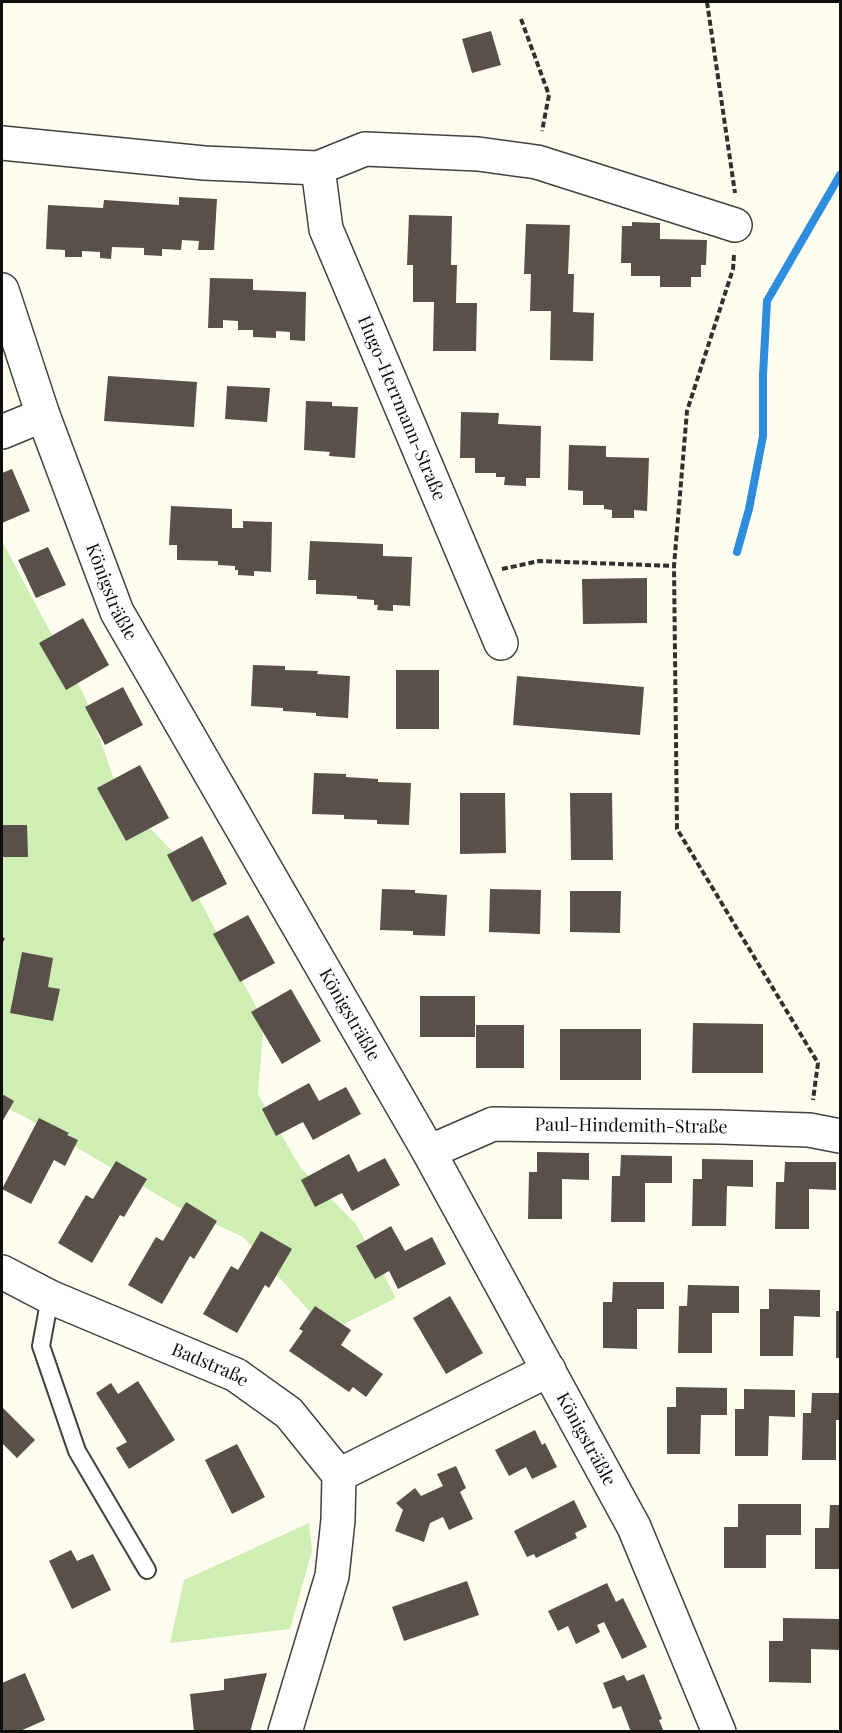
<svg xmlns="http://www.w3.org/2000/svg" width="842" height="1733" font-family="'Playfair Display',serif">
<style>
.green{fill:#cfeeb4}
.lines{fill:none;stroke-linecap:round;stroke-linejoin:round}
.stream{stroke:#2d8cdc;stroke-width:8}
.building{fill:#585049}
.lane-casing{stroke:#414141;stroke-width:20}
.street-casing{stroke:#414141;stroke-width:36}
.path{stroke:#303030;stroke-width:4;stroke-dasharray:6 3;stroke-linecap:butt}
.lane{stroke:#fff;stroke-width:16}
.street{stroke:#fff;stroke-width:33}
.labels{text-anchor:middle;stroke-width:6;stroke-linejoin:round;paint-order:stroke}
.street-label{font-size:18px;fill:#0e0e0e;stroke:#fff}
</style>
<rect width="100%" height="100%" fill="#fffdef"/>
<path class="green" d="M2 541 86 699 120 797 176 855 264 1022 258 1094 300 1167 356 1224 396 1298 328 1332 243 1237 178 1207 25 1117 2 1106Z
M309 1523 312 1551 290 1629 170 1643 184 1580Z"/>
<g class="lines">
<path class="stream" d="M737 552 749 509 763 436V375L767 301 840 175"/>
</g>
<path class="building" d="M491 31 501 65 472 73 462 39Z
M179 197 217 199 214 250H198L199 241 182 240 181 250 162 249V256L144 255V248L112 247 111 259 100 258V252L82 251V257H65V250L46 249 48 205 103 208 104 200 179 205Z
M409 215 452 216 451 265H457L456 303H477L476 351H433L434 302H413V265H407Z
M632 222 660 223V239L707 240 706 265H701V277H691V287H660V276H631V263H621L622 226H632Z
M526 224 570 225 568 274H574L573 312 594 313 593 361 550 360 551 311H530L531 274H524Z
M210 278 253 279V290L306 292 305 341 290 340V332L276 331V338L253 337V330H238V321L223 320V328H208Z
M108 376 197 382 194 427 104 421Z
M227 386 270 388 267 422 225 419Z
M306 401 332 402V406L358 407 355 458 329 456 330 452 304 450Z
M461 412 499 413 498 424 541 426 540 478H526V486L504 485 505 477H496V473H475V458H460Z
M569 445 606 446V457L649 458 647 511 634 510V518H612V510L604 509V505H583V491L568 490Z
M12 469 30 511 2 523V473Z
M171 506 232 509V528H243V521L272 522 271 572 254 571V576L238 575V570H235V566L218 565V561L177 560V545H169Z
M310 541 383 544V556L412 557 410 606 393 605V611L377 610 378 605H374V600L357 599V596L316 594V580H308Z
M48 547 66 585 36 598 18 560Z
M647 578V623L583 624 582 579Z
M83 618 109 665 66 690 39 643Z
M253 665 285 666V670L318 671 317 674 350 676 348 718 316 716V713L283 711V708L251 706Z
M396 670H439V729H396Z
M517 676 644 687 640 735 513 725Z
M123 687 143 725 105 745 85 707Z
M140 765 169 818 126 841 97 788Z
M314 773 346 774V777L378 779V782L411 783 409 825 377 824V820L344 819V815L312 814Z
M460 793H505L506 853 460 854Z
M570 793H612L613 860H571Z
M2 825H27L28 857H2Z
M202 836 227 884 192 902 167 855Z
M382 889 415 890V893L447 895 445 936 413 935V931L380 930Z
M490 889 541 890 540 934 489 932Z
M570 891H621L620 933 570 932Z
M248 915 275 963 240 982 213 934Z
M22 952 53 958 48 987 60 989 53 1021 10 1013Z
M291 989 321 1041 282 1064 251 1012Z
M420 996H475V1037H420Z
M693 1023 763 1024V1073H692Z
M476 1025H524V1068H476Z
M560 1029H641V1080H560Z
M309 1083 319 1101 346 1087 361 1114 313 1140 303 1122 276 1136 262 1109Z
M2 1094 14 1101 2 1122Z
M39 1118 69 1133 67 1135 78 1140 65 1166 54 1160 31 1204 2 1189Z
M537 1152 589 1153V1180L562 1179V1219H528L529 1172H537Z
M349 1154 358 1172 385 1158 400 1185 352 1211 342 1193 315 1207 301 1180Z
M621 1155 672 1156V1183H645V1222H611L612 1176H620Z
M702 1159 753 1160V1187L727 1186 726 1226H692L693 1179H702Z
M116 1161 147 1179 124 1217 120 1215 92 1263 58 1243 86 1195 93 1199Z
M785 1162H836V1190L809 1189V1229H775L776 1182H784Z
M186 1202 217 1221 194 1259 190 1256 162 1304 128 1285 156 1237 163 1241Z
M391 1226 405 1251 432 1237 446 1264 398 1289 389 1271 375 1279 356 1246Z
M261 1231 292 1249 269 1288 265 1285 237 1333 203 1314 231 1266 238 1270Z
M613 1282H664V1309H637V1349L603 1348V1302H612Z
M688 1285 739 1286V1313H712V1353H678L679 1306H687Z
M769 1289 820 1290V1317L794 1316 793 1356H760V1309H769Z
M450 1296 483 1353 446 1374 413 1318Z
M315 1306 351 1330 341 1345 383 1374 366 1397 353 1387 349 1392 289 1351 303 1331 299 1329Z
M836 1311H840V1358H836Z
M138 1381 175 1440 129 1469 116 1448 127 1442 96 1393 111 1383 118 1394Z
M676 1387 727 1388V1415H701L700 1454H667V1407H676Z
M744 1389 795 1390V1417L769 1416 768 1456H735V1409H744Z
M812 1393H840V1420H836V1460H802L803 1413H811Z
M2 1407 35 1440 17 1458 2 1443Z
M535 1430 542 1445 545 1443 557 1467 532 1479 526 1467 509 1476 495 1450Z
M237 1444 265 1497 232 1514 205 1460Z
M456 1466 466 1488 460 1492 473 1519 449 1530 443 1517 430 1523 424 1542 395 1531 403 1510 396 1503 415 1488 421 1496 443 1486 437 1474Z
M574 1500 587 1527 575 1533 577 1538 536 1558 534 1554 527 1557 514 1531Z
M738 1504H801V1535H766V1568H724V1527H738Z
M830 1505H840V1569H815V1528H829Z
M71 1550 77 1561 93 1554 111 1590 72 1609 49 1561Z
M467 1581 479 1615 404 1641 392 1607Z
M607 1583 616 1602 623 1598 647 1647 622 1659 604 1622 597 1625 600 1632 576 1644 568 1626 558 1631 548 1611Z
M783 1618 840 1619V1650L811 1649V1683L769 1682V1641H783Z
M25 1673 45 1720 18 1732H2V1683Z
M267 1673 250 1732H194L190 1694 224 1690V1679Z
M644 1674 662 1719 659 1720 664 1732H631L621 1706 613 1709 603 1683 624 1675 627 1681Z"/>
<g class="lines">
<defs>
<path id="lane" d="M50 1297 41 1346 77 1451 147 1570"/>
<g id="street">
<path d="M2 143 204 163 318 168 365 149 478 154 537 162 735 225"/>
<path id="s1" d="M318 168 326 229 501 643"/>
<path id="s2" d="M2 290 43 415 117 612 429 1152 634 1527 719 1732"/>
<path d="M2 432 43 415"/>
<path id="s3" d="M429 1152 493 1124 721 1127 809 1130 840 1136"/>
<path id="s4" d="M2 1272 50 1297 236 1375 289 1413 339 1475 338 1520 332 1576 285 1732"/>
<path d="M339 1475 549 1370"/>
</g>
</defs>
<use href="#lane" class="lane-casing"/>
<use href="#street" class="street-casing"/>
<path class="path" d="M707 2 735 193
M521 19 549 95 542 131
M734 255 733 269 687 411 674 566 677 829 818 1063 813 1100
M502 569 539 561 674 566
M2 939 4 940"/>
<use href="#lane" class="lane"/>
<use href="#street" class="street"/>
</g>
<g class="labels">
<g class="street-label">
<text dy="6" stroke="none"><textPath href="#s1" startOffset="256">Hugo-Herrmann-Straße</textPath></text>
<text dy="6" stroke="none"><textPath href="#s2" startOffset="321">Königsträßle</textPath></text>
<text dy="6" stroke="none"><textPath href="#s2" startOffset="807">Königsträßle</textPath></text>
<text dy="6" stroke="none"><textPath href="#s3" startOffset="208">Paul-Hindemith-Straße</textPath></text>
<text dy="6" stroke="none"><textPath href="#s4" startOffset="228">Badstraße</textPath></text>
<text dy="6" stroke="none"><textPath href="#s2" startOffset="1293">Königsträßle</textPath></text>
</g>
</g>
<rect width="842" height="1733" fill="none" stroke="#0e0e0e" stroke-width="6"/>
</svg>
